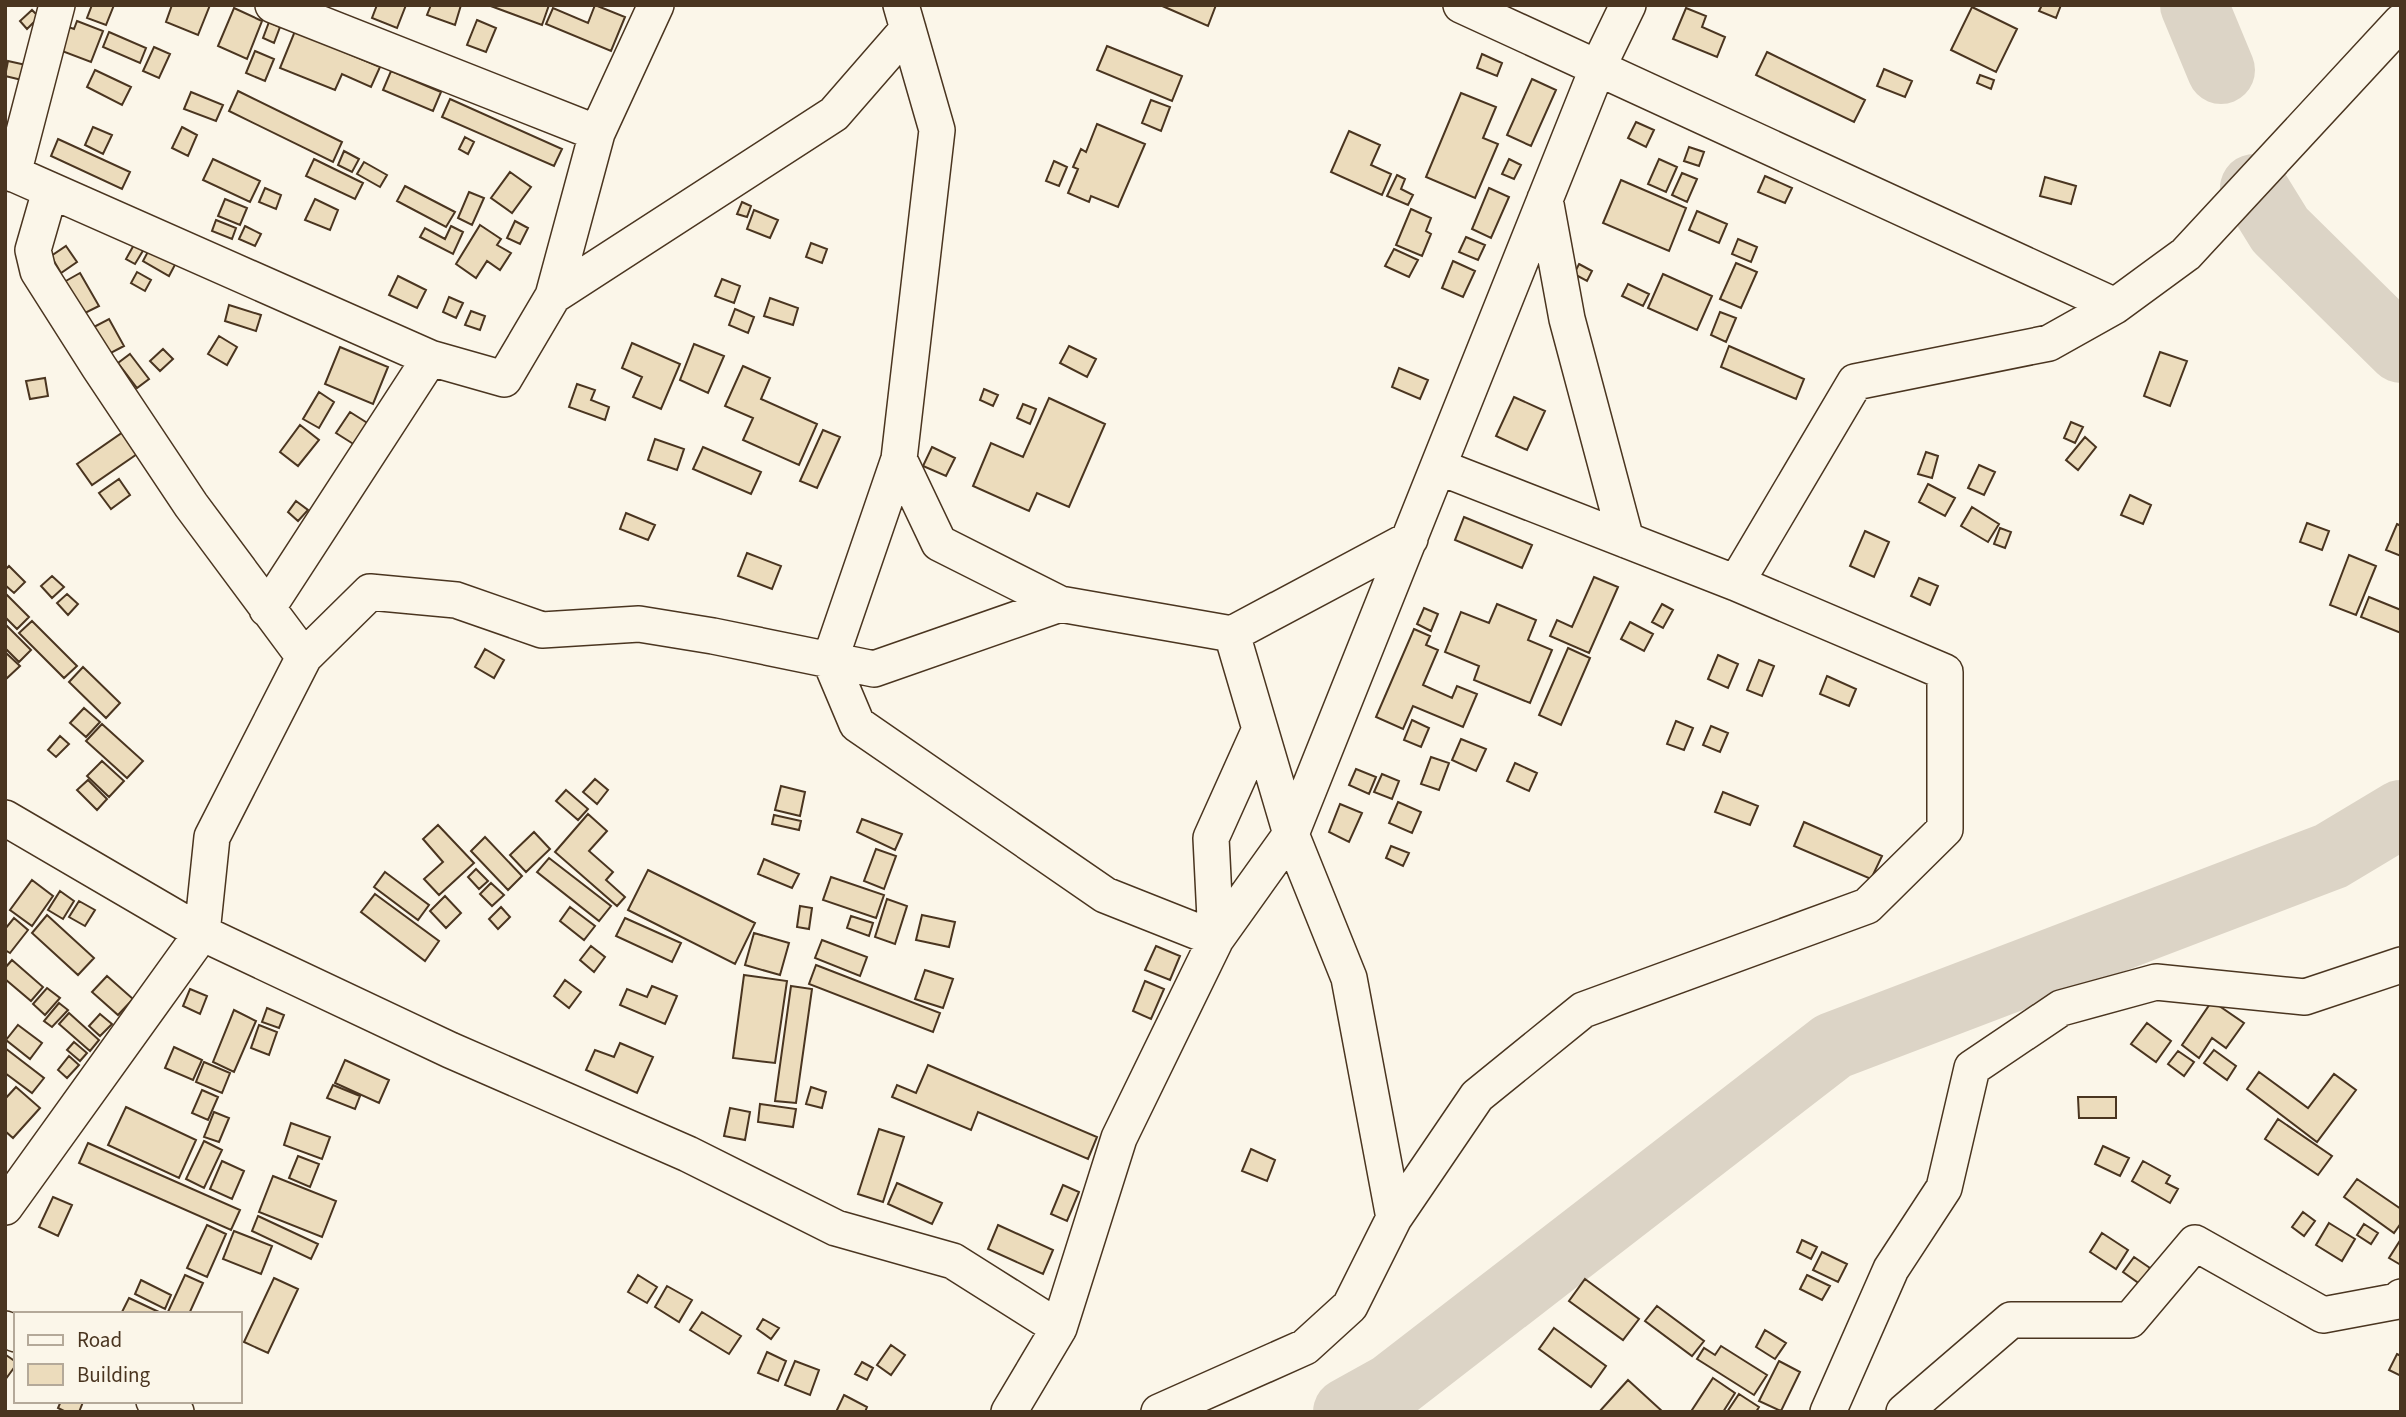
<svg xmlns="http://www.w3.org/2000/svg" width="2406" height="1417" font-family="'Source Sans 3',sans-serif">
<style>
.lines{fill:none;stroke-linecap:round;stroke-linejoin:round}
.river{stroke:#dcd4c6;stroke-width:68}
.building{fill:#ecdcbc;stroke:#4a3520;stroke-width:2}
.minor-casing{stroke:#4a3520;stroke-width:38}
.minor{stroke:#fbf6e9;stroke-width:35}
</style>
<rect width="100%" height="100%" fill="#fbf6e9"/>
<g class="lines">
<path class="river" d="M2194 5 2221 70
M2254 188 2280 230 2401 349
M1347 1412 1392 1387 1833 1046 2331 856 2401 814"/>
</g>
<path class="building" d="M92 5H114L106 25 87 18Z
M172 5H210L198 35 166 22Z
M377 5H406L397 28 372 18Z
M431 5H461L455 25 427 15Z
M488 5H549L542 25Z
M595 5 625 17 611 51 546 24 553 8 588 23Z
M1160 5H1216L1208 26Z
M2042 5H2061L2056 18 2039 11Z
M1972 7 2017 29 1996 72 1951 50Z
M234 8 262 21 247 59 218 46Z
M1686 8 1706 16 1702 27 1725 37 1717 57 1673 39Z
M32 10 39 17 27 29 20 21Z
M477 20 496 28 486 52 467 45Z
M77 21 103 31 91 62 54 48 63 25 74 29Z
M269 22 280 27 274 43 263 38Z
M295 31 380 67 371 87 342 74 335 90 280 68Z
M109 32 146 48 140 63 103 47Z
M1107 46 1182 76 1172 101 1097 70Z
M154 47 170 54 159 78 143 71Z
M255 51 274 59 265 81 246 73Z
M1767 52 1865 100 1854 122 1756 75Z
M1482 54 1502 63 1497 76 1477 68Z
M8 61 26 65 22 80 5 76Z
M1884 69 1912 81 1905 97 1877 86Z
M95 70 131 87 122 105 87 87Z
M391 71 441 92 433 111 383 90Z
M1980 75 1994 80 1991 89 1977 83Z
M1532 79 1556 90 1531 146 1507 135Z
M238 91 342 142 333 162 229 111Z
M191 92 223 105 216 121 184 109Z
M1461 93 1496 107 1483 138 1498 144 1475 198 1426 177Z
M450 99 562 149 554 166 442 117Z
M1151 100 1170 107 1161 131 1142 123Z
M1636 122 1654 130 1646 147 1628 138Z
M1097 124 1145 144 1118 207 1091 196 1089 202 1068 193 1078 169 1073 167 1081 149 1086 152Z
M93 127 112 135 103 154 85 145Z
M182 127 197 135 188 156 172 148Z
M1349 131 1380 145 1371 165 1391 174 1382 195 1331 172Z
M465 137 474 142 468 154 459 149Z
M58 139 130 172 122 189 51 156Z
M1689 147 1704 152 1699 166 1684 161Z
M344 151 359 159 352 172 338 165Z
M213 159 260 181 250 202 203 180Z
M314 159 363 183 355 199 306 176Z
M1509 159 1521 165 1514 179 1502 174Z
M1659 159 1677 167 1666 192 1648 184Z
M1054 161 1067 167 1059 186 1046 181Z
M364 162 387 175 380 187 357 174Z
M510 172 531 187 512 213 491 198Z
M1682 173 1697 179 1687 202 1672 195Z
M1397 175 1405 179 1401 189 1413 195 1408 205 1387 196Z
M1765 176 1792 188 1785 203 1758 192Z
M2045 177 2076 186 2071 204 2040 196Z
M1621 180 1686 208 1669 251 1603 223Z
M405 186 455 212 446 227 397 201Z
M265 188 281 195 276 209 259 202Z
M1489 188 1509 197 1491 238 1472 229Z
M469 192 484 198 472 225 458 218Z
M225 199 247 208 240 225 218 216Z
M315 199 338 210 330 230 305 220Z
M742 202 751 206 747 217 737 214Z
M1411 209 1431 218 1426 231 1431 234 1422 256 1396 245Z
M754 210 778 220 770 238 747 229Z
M1697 211 1727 224 1719 243 1689 230Z
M216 220 236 228 232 239 212 231Z
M515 221 528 228 520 244 507 238Z
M480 225 501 239 497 245 511 253 500 270 487 261 476 278 456 264Z
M245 226 261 234 255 246 239 239Z
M451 226 463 232 453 254 420 237 425 228 445 239Z
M1466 237 1485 245 1478 260 1459 252Z
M1738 239 1757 247 1751 262 1732 254Z
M135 243 144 249 135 264 126 259Z
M811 243 827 249 822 263 806 257Z
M66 246 77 262 61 273 51 256Z
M151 246 177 261 169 276 143 261Z
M1394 249 1418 260 1409 277 1385 266Z
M1453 261 1475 271 1463 297 1442 288Z
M1736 263 1757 272 1741 308 1720 299Z
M1579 264 1592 271 1587 281 1574 274Z
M137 272 151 280 145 291 131 283Z
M80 273 99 306 83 314 64 282Z
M1663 274 1712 296 1697 330 1648 308Z
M398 276 426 290 417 308 389 295Z
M722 279 740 286 734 303 715 296Z
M1628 284 1649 294 1643 306 1622 296Z
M449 297 463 303 456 318 443 312Z
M770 298 798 308 793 325 764 316Z
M229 305 261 315 256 331 225 321Z
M735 309 754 317 748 333 729 325Z
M471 311 485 316 480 330 465 325Z
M1720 312 1736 318 1726 342 1711 335Z
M109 319 124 346 105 356 90 329Z
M219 336 237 347 227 365 208 354Z
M632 343 680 364 661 409 633 397 642 377 622 368Z
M694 344 724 356 708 393 680 380Z
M1069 346 1096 359 1087 377 1060 363Z
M1729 346 1804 379 1796 399 1721 367Z
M340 347 388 367 373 404 325 384Z
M163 349 173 359 160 371 150 361Z
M2160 352 2187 361 2170 406 2144 396Z
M130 354 149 379 137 388 118 363Z
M743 366 770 378 761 399 817 424 799 465 743 440 753 418 725 406Z
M1399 368 1428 380 1420 399 1392 387Z
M45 378 48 396 30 399 26 381Z
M577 384 595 390 591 400 609 407 605 420 569 407Z
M984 389 998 395 993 406 980 400Z
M319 392 334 402 319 428 303 419Z
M1514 397 1545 411 1527 450 1496 436Z
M1049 398 1105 424 1069 507 1037 493 1029 511 973 486 991 443 1023 457Z
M1023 404 1036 409 1030 424 1017 418Z
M350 412 369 424 355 445 336 433Z
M2071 422 2083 427 2075 443 2064 438Z
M300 425 319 440 298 466 280 452Z
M126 430 140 452 92 485 77 464Z
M823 430 840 437 817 488 800 481Z
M2085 437 2096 447 2078 470 2066 460Z
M655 439 684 449 677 470 648 460Z
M703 447 761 472 751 494 693 469Z
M932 447 955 458 946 476 923 466Z
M1926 452 1938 456 1932 478 1918 474Z
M1979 465 1995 472 1984 495 1968 488Z
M119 479 130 495 111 509 99 493Z
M1928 484 1955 498 1945 516 1919 502Z
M2130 495 2151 505 2143 524 2121 515Z
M296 501 308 510 298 521 288 512Z
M1972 507 1999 524 1988 542 1961 526Z
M626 513 655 525 648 540 620 529Z
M1464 517 1532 545 1522 568 1455 540Z
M2307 523 2329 531 2322 550 2300 542Z
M2397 524 2401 526V556L2386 550Z
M2000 528 2011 532 2005 548 1994 544Z
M1865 531 1889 542 1874 577 1850 566Z
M747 553 781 566 772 589 738 576Z
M2349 555 2376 566 2356 615 2330 605Z
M9 566 25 582 14 593 5 585V570Z
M52 576 64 587 52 598 41 586Z
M1594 577 1618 587 1589 653 1550 636 1557 620 1572 627Z
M1919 578 1938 586 1930 605 1911 596Z
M5 593 29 617 17 629 5 617Z
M67 594 78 604 68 615 57 603Z
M2369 597 2401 610V633L2361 617Z
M1497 604 1536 620 1528 640 1552 650 1530 703 1474 680 1479 666 1445 652 1461 612 1489 623Z
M1662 604 1673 610 1663 628 1652 622Z
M1424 608 1438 614 1431 631 1417 624Z
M32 621 77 666 64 678 19 633Z
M1630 622 1653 634 1644 651 1621 639Z
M5 624 31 650 19 662 5 648Z
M1414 629 1430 636 1426 645 1438 650 1423 685 1452 698 1457 686 1477 694 1463 727 1413 706 1403 729 1376 717Z
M1568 648 1590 658 1561 725 1539 715Z
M485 649 504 660 494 678 475 667Z
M5 652 20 666 6 679 5 678Z
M1718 655 1738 664 1728 688 1708 679Z
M1759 660 1774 666 1762 696 1747 690Z
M83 667 120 703 106 718 69 682Z
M1827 676 1856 689 1849 706 1820 694Z
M84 708 100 722 86 737 70 723Z
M1412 720 1429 728 1421 747 1404 740Z
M1676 721 1693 728 1684 750 1667 744Z
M102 724 143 761 127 778 86 741Z
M1711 726 1728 733 1720 752 1703 745Z
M60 736 69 744 56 757 48 750Z
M1461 739 1486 749 1476 771 1452 760Z
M1431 757 1449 763 1439 790 1421 784Z
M102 761 124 781 109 797 87 776Z
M1515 763 1537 773 1529 791 1507 781Z
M1356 769 1376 777 1369 794 1349 785Z
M1382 774 1399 781 1392 799 1374 792Z
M595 779 608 790 597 804 583 792Z
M88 780 107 799 97 810 77 790Z
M781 786 805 792 800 816 775 810Z
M566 790 588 809 578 820 556 801Z
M1723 792 1758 806 1750 825 1715 812Z
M1398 802 1421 812 1412 833 1389 823Z
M1340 804 1362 813 1349 842 1329 832Z
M588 814 607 831 589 851 613 872 606 880 625 897 617 906 555 852Z
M774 815 801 821 799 830 772 824Z
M862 819 902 834 895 850 857 832Z
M1804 822 1882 856 1871 879 1794 846Z
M438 825 474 863 439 895 424 879 443 862 423 839Z
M534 832 550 849 526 872 510 855Z
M485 837 522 876 508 890 471 851Z
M1391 846 1409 853 1403 866 1386 858Z
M876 849 896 856 884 889 864 881Z
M549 858 611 906 599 921 537 872Z
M764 859 799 874 792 888 758 874Z
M476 869 488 881 479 889 468 877Z
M648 870 755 923 735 964 628 910Z
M385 872 429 905 418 920 374 887Z
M831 877 884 895 876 918 823 900Z
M32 880 53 896 32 926 10 910Z
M491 883 504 895 492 906 480 894Z
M60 891 74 901 63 919 48 910Z
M375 894 439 941 425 961 361 912Z
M445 896 461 913 446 928 430 911Z
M887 899 907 906 895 944 875 937Z
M79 901 95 910 85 926 69 917Z
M800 906 812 908 809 929 797 927Z
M501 907 510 917 498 929 489 919Z
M570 907 595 926 584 940 560 921Z
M47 915 94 958 78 975 32 933Z
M922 915 955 922 949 947 916 940Z
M851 916 873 923 869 936 847 928Z
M14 918 28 930 10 953 5 950V929Z
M625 918 681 943 672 962 616 936Z
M754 933 789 943 780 975 745 965Z
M822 940 867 957 860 976 815 958Z
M591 946 605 957 594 972 580 960Z
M1156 946 1180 956 1170 980 1145 970Z
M12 960 43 987 31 1001 5 979V968Z
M816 965 940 1013 933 1032 809 984Z
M925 970 953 979 943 1008 915 999Z
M744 975 787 981 775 1063 733 1058Z
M107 976 133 999 118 1015 92 992Z
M565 980 581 992 569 1008 554 996Z
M1145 981 1164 989 1151 1019 1133 1011Z
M652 986 677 996 665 1024 620 1005 627 989 647 997Z
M791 986 812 989 796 1103 775 1101Z
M47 988 60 998 45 1015 33 1004Z
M190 989 207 996 200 1014 183 1006Z
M2212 1001 2244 1023 2226 1048 2212 1038 2199 1058 2182 1045Z
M59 1003 68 1010 52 1027 44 1021Z
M267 1008 284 1015 279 1028 262 1022Z
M234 1010 256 1021 234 1072 213 1062Z
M69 1013 99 1040 90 1051 59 1024Z
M100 1014 112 1024 100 1036 89 1026Z
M2147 1023 2171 1041 2156 1062 2131 1044Z
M18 1025 42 1043 30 1059 6 1040Z
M259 1025 277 1032 269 1055 251 1048Z
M74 1042 87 1053 80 1061 67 1050Z
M620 1043 653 1057 637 1093 586 1070 595 1050 614 1057Z
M174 1047 202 1060 193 1080 165 1068Z
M5 1048 44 1078 32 1093 5 1073Z
M2214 1050 2236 1066 2227 1080 2204 1063Z
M2178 1051 2194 1062 2184 1076 2168 1064Z
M69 1056 79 1065 67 1078 58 1070Z
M345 1060 389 1080 379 1103 335 1083Z
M204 1062 230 1073 222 1093 196 1082Z
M928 1065 1097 1137 1088 1159 978 1112 971 1130 892 1097 897 1085 916 1093Z
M2259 1072 2308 1108 2334 1074 2356 1090 2317 1142 2247 1089Z
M333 1085 360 1096 355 1109 327 1098Z
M16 1087 40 1108 13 1138 5 1131V1099Z
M811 1087 826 1092 822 1108 806 1104Z
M202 1090 218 1097 208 1120 192 1113Z
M2078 1097H2116V1118H2079Z
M760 1104 796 1109 793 1127 758 1122Z
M126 1107 196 1140 179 1178 108 1145Z
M730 1108 750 1112 745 1140 724 1136Z
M214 1112 229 1118 219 1142 204 1137Z
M2278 1119 2332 1156 2318 1175 2265 1139Z
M291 1123 330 1137 322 1159 284 1145Z
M879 1129 904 1137 883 1202 858 1194Z
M204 1141 222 1150 204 1188 186 1179Z
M88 1143 240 1210 231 1230 79 1163Z
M2103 1146 2129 1158 2120 1176 2095 1164Z
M1251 1149 1275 1160 1267 1181 1242 1171Z
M298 1156 319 1164 310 1187 289 1178Z
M222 1161 244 1171 232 1199 210 1189Z
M2143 1161 2170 1176 2166 1183 2178 1189 2170 1203 2132 1181Z
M273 1176 336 1201 322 1237 259 1212Z
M2357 1179 2401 1209V1223L2394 1233 2344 1197Z
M897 1183 942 1203 932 1224 888 1204Z
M1063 1185 1079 1192 1067 1221 1051 1214Z
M53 1197 72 1205 58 1236 39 1227Z
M2303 1212 2315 1221 2304 1236 2292 1227Z
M258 1216 318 1244 311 1259 252 1231Z
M2329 1223 2355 1239 2342 1261 2316 1245Z
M2364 1224 2378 1233 2371 1244 2357 1235Z
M207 1225 226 1234 207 1277 187 1268Z
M998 1225 1053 1250 1043 1274 988 1249Z
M234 1231 272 1246 261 1274 223 1259Z
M2102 1233 2128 1250 2116 1269 2090 1252Z
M2401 1239V1265L2389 1258Z
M1802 1240 1817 1247 1811 1259 1797 1252Z
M1822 1252 1847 1264 1838 1282 1813 1270Z
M2134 1257 2150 1268 2140 1284 2123 1272Z
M185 1275 203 1283 189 1314H167Z
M638 1275 657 1287 647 1303 628 1292Z
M1807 1275 1830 1286 1822 1300 1800 1289Z
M274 1278 298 1289 268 1353 244 1342Z
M1585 1279 1639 1319 1623 1340 1569 1301Z
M141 1280 171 1295 165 1309 135 1294Z
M667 1286 692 1300 679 1322 655 1307Z
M129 1298 161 1313V1314H121Z
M1657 1306 1704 1341 1692 1356 1645 1321Z
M702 1312 741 1336 729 1354 690 1330Z
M763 1319 779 1328 771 1339 757 1329Z
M1554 1328 1606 1366 1591 1387 1539 1349Z
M1765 1330 1786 1343 1775 1359 1756 1347Z
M891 1345 905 1355 891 1375 877 1365Z
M1721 1346 1767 1375 1754 1395 1697 1359 1704 1348 1715 1355Z
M767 1352 786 1361 778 1381 758 1373Z
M2397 1354 2401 1356V1376L2389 1370Z
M6 1355 16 1362V1365L5 1380Z
M795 1361 819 1370 810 1395 785 1385Z
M1779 1361 1800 1372 1781 1411 1759 1401Z
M862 1362 873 1368 867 1380 855 1374Z
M1713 1378 1735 1393 1723 1412H1695L1692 1410Z
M1628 1380 1663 1412H1599Z
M1739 1394 1759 1407 1756 1412H1727Z
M844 1395 867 1407 865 1412H836Z
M61 1401H81L83 1402 79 1412H66L58 1408Z"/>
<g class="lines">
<defs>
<path id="minor" d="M273 5 597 133
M901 5 937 130 899 459 830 660 857 724 1105 895 1216 939 1211 838 1260 729
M1461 5 2115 306
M5 170 430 358 504 379 553 296 597 133 656 5
M13 174 57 5
M50 191 33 250 38 271 99 367 191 505 304 657
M1545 199 1567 319 1626 540
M553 296 834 114 908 29
M899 459 939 543 1060 604
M1439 467 1736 583 1855 382 2049 343 2115 306 2186 254 2401 22
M267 609 430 358
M5 818 202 933 450 1050 688 1154 836 1228 953 1261 1059 1328 1009 1412
M5 1207 202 933 212 837 304 657 370 592 456 600 542 630 639 624 713 636 874 669 1060 604 1232 634 1410 539
M1394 1218 1477 1096 1583 1010 1867 906 1945 829V672L1736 583
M1059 1328 1119 1138 1216 939 1291 834 1232 634
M5 1329 16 1334
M154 1401 176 1412
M1159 1412 1305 1347 1350 1306 1394 1218 1349 978 1291 834 1598 67 1628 5
M1828 1412 1891 1269 1944 1188 1972 1068 2061 1008 2156 982 2305 997 2401 965
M1904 1412 2011 1320H2130L2195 1243 2323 1315 2398 1301 2401 1297"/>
</defs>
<use href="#minor" class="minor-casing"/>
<use href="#minor" class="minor"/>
</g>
<rect width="2406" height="1417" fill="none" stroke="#4a3520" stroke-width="14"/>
<rect x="14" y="1312" width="228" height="91" fill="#fbf6e9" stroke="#b4a999" stroke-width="2"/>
<rect x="28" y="1335" width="35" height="10" fill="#fbf6e9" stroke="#b4a999" stroke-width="2"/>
<text x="77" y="1347" font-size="21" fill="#4a3520">Road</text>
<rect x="28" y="1364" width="35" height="21" fill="#ecdcbc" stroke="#b4a999" stroke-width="2"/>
<text x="77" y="1382" font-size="21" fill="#4a3520">Building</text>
</svg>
